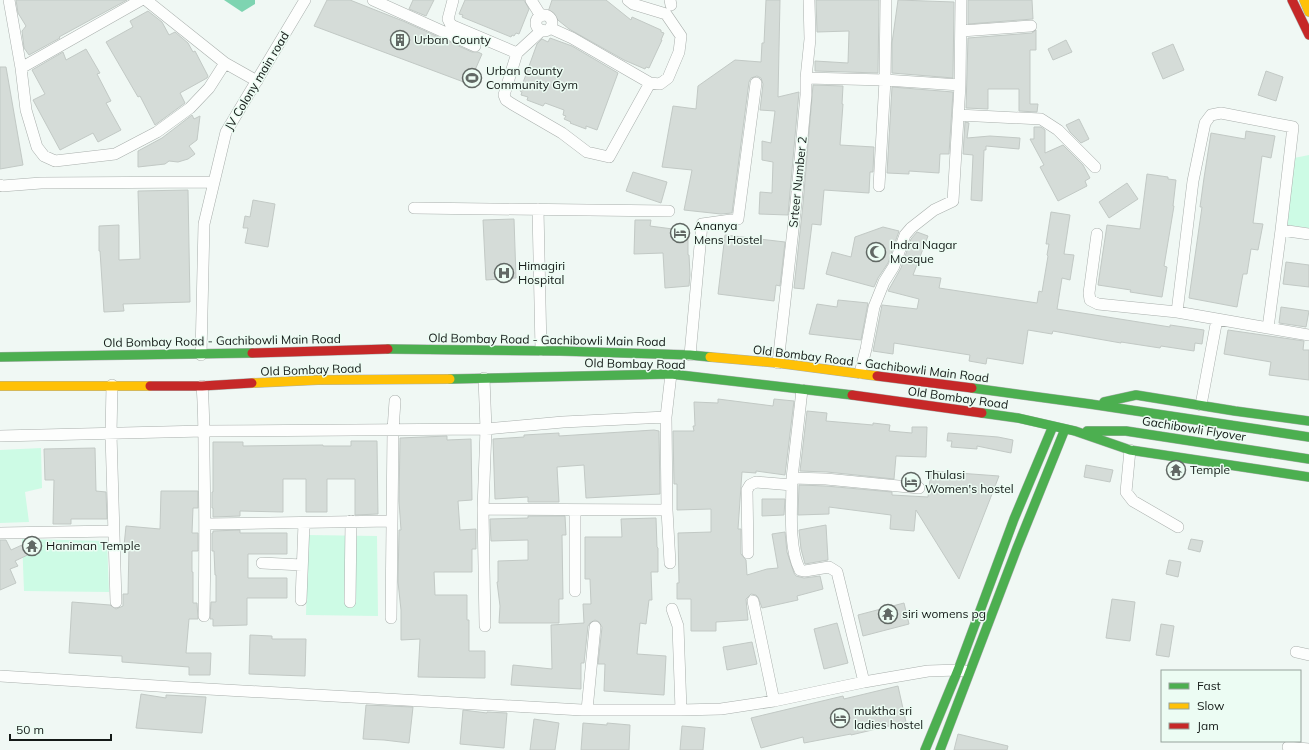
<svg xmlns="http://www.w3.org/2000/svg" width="1309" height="750" font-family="Mulish,sans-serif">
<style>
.green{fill:#cdfbe5}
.water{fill:#7ed4b1}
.building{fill:#d5dcd8;stroke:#c2c9c5}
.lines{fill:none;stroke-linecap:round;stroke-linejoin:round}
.street-casing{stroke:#a9afac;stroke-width:12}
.fast-casing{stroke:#a9afac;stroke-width:10}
.slow-casing{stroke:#a9afac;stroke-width:10}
.jam-casing{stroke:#a9afac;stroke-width:10}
.street{stroke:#fdfefd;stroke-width:11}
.fast{stroke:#4caf50;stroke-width:9}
.slow{stroke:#ffc107;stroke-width:9}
.jam{stroke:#c62828;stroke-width:9}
.labels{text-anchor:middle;stroke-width:3;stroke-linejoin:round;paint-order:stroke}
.poi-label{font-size:12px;fill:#141a17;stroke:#ecfcf3;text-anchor:start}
.street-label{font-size:12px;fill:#141a17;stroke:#ecfcf3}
</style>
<rect width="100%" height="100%" fill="#f0f8f4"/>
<path class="green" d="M1309 155V228L1286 225 1294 158Z
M41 448 42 488 25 492 29 522 0 523V450Z
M308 535 377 536 378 616 306 615Z
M22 539 107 541 109 592 24 591Z"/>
<path class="water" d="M224 0H255V4L242 12Z"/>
<path class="building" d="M16 0H127L59 37 60 38 29 55 24 48 22 31 26 26 18 13Z
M327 0H350L403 21 472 52H478L482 54 469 84 314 26Z
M413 0H434L426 16 409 9Z
M465 0H524L529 9 519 34 516 33 514 36 512 35 511 37 462 17 463 15 459 14Z
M552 0H606L631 20 632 17 661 30V32L664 33 661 40H662L649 68 646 67 645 69 624 60 569 29 548 12Z
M766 0H780L778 97 799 92 788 215 759 214 760 192 772 193 773 162 762 160V141L771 143 775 111 760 110 763 84 761 78 757 76 751 78 749 82 732 213 721 214 684 210 692 170 662 167 673 106 696 109 698 86 735 60 761 62 762 43H764Z
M816 0H879L878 73 815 71V61L848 63 849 31 817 32Z
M898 0 954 2 953 78 892 73V43Z
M968 0H1032L1033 19 968 24Z
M148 11 162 22 169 35 175 32 188 43 193 52 195 51 208 76 207 78 180 93 185 103 155 125 140 96 138 97 106 42 133 27 130 21Z
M1036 30V50H1030V104H1038L1037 112 1019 111V89H988V109L966 108 968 38 1032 33Z
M550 38 572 46 618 73 597 130 586 126V129L570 123 571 122 564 119 566 116 563 115 564 110 545 103 543 106 527 100 528 97 521 95 522 92 520 91 537 44 542 39 548 42Z
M1066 40 1072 52 1053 60 1048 49Z
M1173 44 1184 70 1163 79 1152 53Z
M86 49 100 73 97 74 111 101 106 103 121 130 98 142 93 133 60 150 33 100 45 94 32 70 63 52 66 60Z
M0 67H6L23 165 0 169Z
M1266 71 1283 77 1276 101 1258 95Z
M813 85 843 86 842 104H843L840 145 874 147 873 172H870L869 193 824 190 821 225 812 224 804 289 794 288 803 204Z
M892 87 953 92 949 154H940L939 173 909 171V174L887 173Z
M192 115 194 119 200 116 197 140 189 146 195 154 188 159 178 162 169 161 165 164 138 167V151L162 138Z
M1079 119 1089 139 1081 143 1070 132 1066 125Z
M965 122 969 123 967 138 990 136 1020 138 1019 149 986 146V150H984L982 201 971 200 973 155 963 154Z
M1034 127H1041L1045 130V153L1063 145 1083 165 1090 178 1085 181 1087 186 1058 201 1040 167 1044 165 1030 139H1034Z
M1246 131 1275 136 1271 158 1262 156 1253 223 1263 224 1258 250 1251 249 1247 274H1243L1237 307 1189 298 1202 207H1200L1204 178 1211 133 1245 139Z
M633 172 667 182 661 203 626 191Z
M1147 174 1168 177V179L1176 180 1173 206H1174L1164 266 1167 267 1162 297 1130 292 1131 290 1098 285 1107 225 1140 229Z
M1127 183 1138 199 1109 218 1099 202Z
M188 190 190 302 123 304 124 311 104 312 100 251H99V226L119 225V260L140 259 138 191Z
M253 200 275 204 268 247 245 243 248 228H243L245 216 250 217Z
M1051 212 1070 215 1064 254 1074 255 1070 280 1062 278 1057 309 1170 327V325L1204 330 1202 344 1195 343 1194 351 1161 346 1160 348 1121 342V343L1053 331 1052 334 1028 330 1023 364 987 358 986 364 969 361 970 355 894 343 893 354 873 351 882 305 917 309 919 299 888 291 901 268 911 239 917 232 928 236 913 275 941 278 939 288 1037 303 1039 291 1042 292 1048 256 1047 255 1049 244H1046Z
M514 219 516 278 486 280 483 220Z
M635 220H651L650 226 688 231V255H689L690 275 689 286 665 288 663 253 634 254Z
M883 227 899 231 888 263 878 278 874 287 826 274 832 252 851 257 855 237Z
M725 235 785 242 780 286 776 285 774 301 718 294Z
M1286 262 1309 265V287L1283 284Z
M838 300 868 303 861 340 809 334 817 304 837 307Z
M1281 307 1309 311 1306 327 1279 323Z
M1228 330 1304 341 1303 350H1309V380L1269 375 1271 362 1224 354Z
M718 399 773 406 774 399 794 401 785 475 756 471V473L742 472 738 529H741V554L746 560 747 575 767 569 778 568 772 534 785 532 787 552 794 573 796 576 804 578 820 576 823 589 797 596 798 600 762 608 758 597 756 595 751 594 746 599 748 620 716 622V631H691V599H677V583H679L678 533 711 532V509L677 510V484H674L673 431H694L693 426H695L694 402 718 403Z
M807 411 827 413 826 421 873 425V423L890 425 889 431 912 433V427H927L926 457 896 456 894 479 827 472 800 471Z
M654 430 659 431 660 494 586 498 584 465 557 467 559 502H528V497L495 499 493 439 524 437V435L559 433V436Z
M948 433 998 437 1013 440 1011 453 977 446V449L951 447 952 441H947Z
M447 436V440L471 439 472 500 458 501 460 530 476 529V549H472V572H434L435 595H467V620H469V651H485V678L418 677 420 639 401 640V610L398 582 399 530H401L399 501 400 438Z
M351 441H377L378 514 355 515V479H327V512H306V479H283V512L240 511V516L213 517V508H212V492H213V442H243V446L323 445V446H351Z
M95 448 96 491 106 492 107 519H71V524H53L54 480H45L44 449Z
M1086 465 1113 470 1110 482 1084 477Z
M931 471 999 476 959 579 916 510 914 531 890 529 891 515 829 507V514L798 515 799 485 826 486 892 492V495L928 497Z
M161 491H198V508H193L192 533H198V551H192V572H193V603H197L198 619H189L186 653H211L210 675H189V667L122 662V656L69 653 72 602 110 605 116 609 123 606V594H128L129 546H124L126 526 160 529Z
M762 499H785L784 515 762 516Z
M528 516H565L566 535H562L563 599H559V623H499L500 606 497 582H498V561L528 560V540L491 541 490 519 528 518Z
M656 518 657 547 658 548V572H651L652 600H649L646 624 640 623 637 654 666 656 664 695 604 691 605 664H598L602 627 599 622 595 620 590 623 588 626 584 663H581V689L511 685 513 665 552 669 551 625 584 623 583 604H591L590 579H585V537H622L621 519Z
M826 525 828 560 805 564 801 549 799 530Z
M240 530V533H287V554H248V578H287V598H247V625L213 626V619H210L211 602H216V575H215L214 551H212V533H213V531Z
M35 539 40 549 15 561 18 566 10 569 16 583 0 590V540H6L11 550Z
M1191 539 1203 541 1200 552 1188 549Z
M1169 560 1181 562 1178 577 1166 574Z
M1112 599 1135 602 1130 641 1106 638Z
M904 603 909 624 863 636 858 615Z
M837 623 848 663 824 669 814 629Z
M1161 624 1174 626 1169 657 1156 655Z
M250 635 272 636V639H306L305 676 249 674Z
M752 642 757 664 727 670 723 647Z
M898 686 906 722 851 735V734L804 743 803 737 761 748 751 718 843 696 844 699Z
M141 694 166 698V695L206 697 202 733 136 728Z
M366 705 413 707 409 743 384 740 363 739Z
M463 710 487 713V712L507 713 504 748 460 744Z
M534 719 559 723 555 750H530Z
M583 723 607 725V723L630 725 629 750H581Z
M682 726 705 728 703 750H680Z
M958 734 1008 746 1007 750H954Z"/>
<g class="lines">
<defs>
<path id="street" d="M9 0 21 68 26 110 37 147 44 156 55 161 115 154 157 132 190 108 209 88 225 63
M146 0 225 63 257 81
M373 0 475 46
M453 0 448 19 451 25 517 53 504 95 506 100 512 104 562 133 587 152 609 157 650 83 660 84 668 78 679 52 681 36 666 14 633 4 628 0
M531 0 541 16
M670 0 671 5
M536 23a8 8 0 1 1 16 0a8 8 0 1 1-16 0Z
M550 28 572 38 650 83
M961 31 1031 26
M517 53 542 30
M21 68 141 0
M806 78 885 80 960 85 961 0
M958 115 1041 119 1058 130 1095 167
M0 185 2 186 41 183 213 182
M879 186 885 80 886 0
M414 208 669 211
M538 209 541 350
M1097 234 1089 293 1090 300 1098 304 1177 312 1268 328 1281 230 1309 234
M1177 312 1193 181 1205 123 1211 115 1221 113 1293 127 1281 230
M1268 328 1309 335
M201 355 204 224 226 132 305 0
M690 355 702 224 738 219 756 83
M778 363 796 203 806 95V78L810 39 809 0
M860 373 866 349 874 307 884 282 894 266 905 235 911 228 934 210 953 201 960 85
M484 378 486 429 483 509 485 626
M112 385 111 434 116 602
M202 386C204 409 204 433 204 456 205 509 205 562 204 616
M1201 405 1217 319
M0 436 204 431 486 429 563 422 666 417
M1130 450 1126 492 1133 501 1178 527
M792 478 802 390
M483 509 667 510
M206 524 392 521
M0 533 114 531
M748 553 747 490 750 485 756 482 792 485
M262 563 302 565
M670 563 667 510 666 417 671 374
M575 591V511
M301 600 304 523
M753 601 774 701
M350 602 351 521
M672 609 678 626 681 710
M391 618 393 430 395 401
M1296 652 1309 655
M0 676 173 687 582 710H681L721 709 774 701 864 682 928 671 958 670 965 671
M864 682 837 572 829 567 805 571 800 570C788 548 792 504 792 478L826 479 919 488
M587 710 595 627
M1288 747 1309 749"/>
<path id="fast" d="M388 349 560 351 690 355 710 357
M0 357 252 353
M450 379 671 374 852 395
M972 388 1090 404 1309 437
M1104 402 1136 395 1235 411 1309 421
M982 413 1018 418 1075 431 1130 450 1309 477
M1087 431H1126L1309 459
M925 750 958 670 1014 519 1053 426
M940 750 1017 548 1065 429"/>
<path id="slow" d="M1304 0 1309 12
M710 357 778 363 877 376
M252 383 318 380 450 379
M0 386H150"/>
<path id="jam" d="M1292 0 1309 35
M252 353 388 349
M877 376 972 388
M150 386H202L252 383
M852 395 982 413"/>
</defs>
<use href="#street" class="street-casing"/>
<use href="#fast" class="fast-casing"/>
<use href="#slow" class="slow-casing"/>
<use href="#jam" class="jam-casing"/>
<use href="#street" class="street"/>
<use href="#fast" class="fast"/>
<use href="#slow" class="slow"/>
<use href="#jam" class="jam"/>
</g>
<defs>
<symbol id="building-ring" viewBox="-11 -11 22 22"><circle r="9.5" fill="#ecfcf3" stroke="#616864" stroke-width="1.5"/><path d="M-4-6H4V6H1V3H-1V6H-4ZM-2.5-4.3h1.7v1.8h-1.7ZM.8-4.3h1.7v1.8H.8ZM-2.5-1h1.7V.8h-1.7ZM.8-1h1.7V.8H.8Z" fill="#616864"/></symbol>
<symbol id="stadium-ring" viewBox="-11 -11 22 22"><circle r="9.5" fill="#ecfcf3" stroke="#616864" stroke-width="1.5"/><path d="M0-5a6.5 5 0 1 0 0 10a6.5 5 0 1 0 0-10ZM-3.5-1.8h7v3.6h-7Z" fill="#616864"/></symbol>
<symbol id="hotel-ring" viewBox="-11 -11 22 22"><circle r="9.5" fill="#ecfcf3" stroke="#616864" stroke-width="1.5"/><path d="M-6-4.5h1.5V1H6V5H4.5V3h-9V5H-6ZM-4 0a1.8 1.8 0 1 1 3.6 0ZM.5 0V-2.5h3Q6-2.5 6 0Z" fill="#616864"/></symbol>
<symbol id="mosque-ring" viewBox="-11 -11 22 22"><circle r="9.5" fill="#ecfcf3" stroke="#616864" stroke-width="1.5"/><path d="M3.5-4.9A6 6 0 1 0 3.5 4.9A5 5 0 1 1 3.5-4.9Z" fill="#616864"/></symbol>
<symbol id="hospital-ring" viewBox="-11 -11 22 22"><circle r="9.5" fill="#ecfcf3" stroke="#616864" stroke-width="1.5"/><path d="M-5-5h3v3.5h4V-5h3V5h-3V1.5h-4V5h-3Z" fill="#616864"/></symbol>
<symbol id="temple-ring" viewBox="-11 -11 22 22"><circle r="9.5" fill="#ecfcf3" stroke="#616864" stroke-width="1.5"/><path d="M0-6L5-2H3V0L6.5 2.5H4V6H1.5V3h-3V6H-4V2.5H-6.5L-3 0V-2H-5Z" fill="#616864"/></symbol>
</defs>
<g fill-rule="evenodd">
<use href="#building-ring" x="389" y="29" width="22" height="22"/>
<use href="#stadium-ring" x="461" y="67" width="22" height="22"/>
<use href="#hotel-ring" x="669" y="222" width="22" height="22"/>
<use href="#mosque-ring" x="865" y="241" width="22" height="22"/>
<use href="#hospital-ring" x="493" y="262" width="22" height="22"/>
<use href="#temple-ring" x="1165" y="459" width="22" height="22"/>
<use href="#hotel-ring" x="900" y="471" width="22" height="22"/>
<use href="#temple-ring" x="21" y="535" width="22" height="22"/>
<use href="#temple-ring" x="877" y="603" width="22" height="22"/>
<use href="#hotel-ring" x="829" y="707" width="22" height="22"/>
</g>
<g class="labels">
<g class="poi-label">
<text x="414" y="44">Urban County</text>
<text x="486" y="75">Urban County<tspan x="486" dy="14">Community Gym</tspan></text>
<text x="694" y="230">Ananya<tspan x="694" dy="14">Mens Hostel</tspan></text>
<text x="890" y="249">Indra Nagar<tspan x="890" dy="14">Mosque</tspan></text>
<text x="518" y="270">Himagiri<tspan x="518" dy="14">Hospital</tspan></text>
<text x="1190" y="474">Temple</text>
<text x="925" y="479">Thulasi<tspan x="925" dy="14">Women's hostel</tspan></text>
<text x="46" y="550">Haniman Temple</text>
<text x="902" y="618">siri womens pg</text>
<text x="854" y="715">muktha sri<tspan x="854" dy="14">ladies hostel</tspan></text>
</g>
<g class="street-label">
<text transform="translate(257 81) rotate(-59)" y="4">JV Colony main road</text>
<text transform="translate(798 182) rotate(-84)" y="4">Srteer Number 2</text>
<text transform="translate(547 340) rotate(1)" y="4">Old Bombay Road - Gachibowli Main Road</text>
<text transform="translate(222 341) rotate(-1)" y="4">Old Bombay Road - Gachibowli Main Road</text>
<text transform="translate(635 364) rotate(1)" y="4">Old Bombay Road</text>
<text transform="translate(871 364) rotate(7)" y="4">Old Bombay Road - Gachibowli Main Road</text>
<text transform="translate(311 370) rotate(-2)" y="4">Old Bombay Road</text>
<text transform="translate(958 398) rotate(8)" y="4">Old Bombay Road</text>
<text transform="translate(1194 429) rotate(9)" y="4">Gachibowli Flyover</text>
</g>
</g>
<rect x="1161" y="670" width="140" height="72" fill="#ecfcf3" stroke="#96a29b"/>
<rect x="1169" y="683" width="20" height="6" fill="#4caf50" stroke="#96a29b"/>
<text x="1197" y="690" font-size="12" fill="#141a17">Fast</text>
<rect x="1169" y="703" width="20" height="6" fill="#ffc107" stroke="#96a29b"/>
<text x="1197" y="710" font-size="12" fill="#141a17">Slow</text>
<rect x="1169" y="723" width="20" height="6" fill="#c62828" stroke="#96a29b"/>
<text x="1197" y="730" font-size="12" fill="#141a17">Jam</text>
<path d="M10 734v6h101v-6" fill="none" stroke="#141a17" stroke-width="2"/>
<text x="16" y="734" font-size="12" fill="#141a17" stroke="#ecfcf3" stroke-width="3" paint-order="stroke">50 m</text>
</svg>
